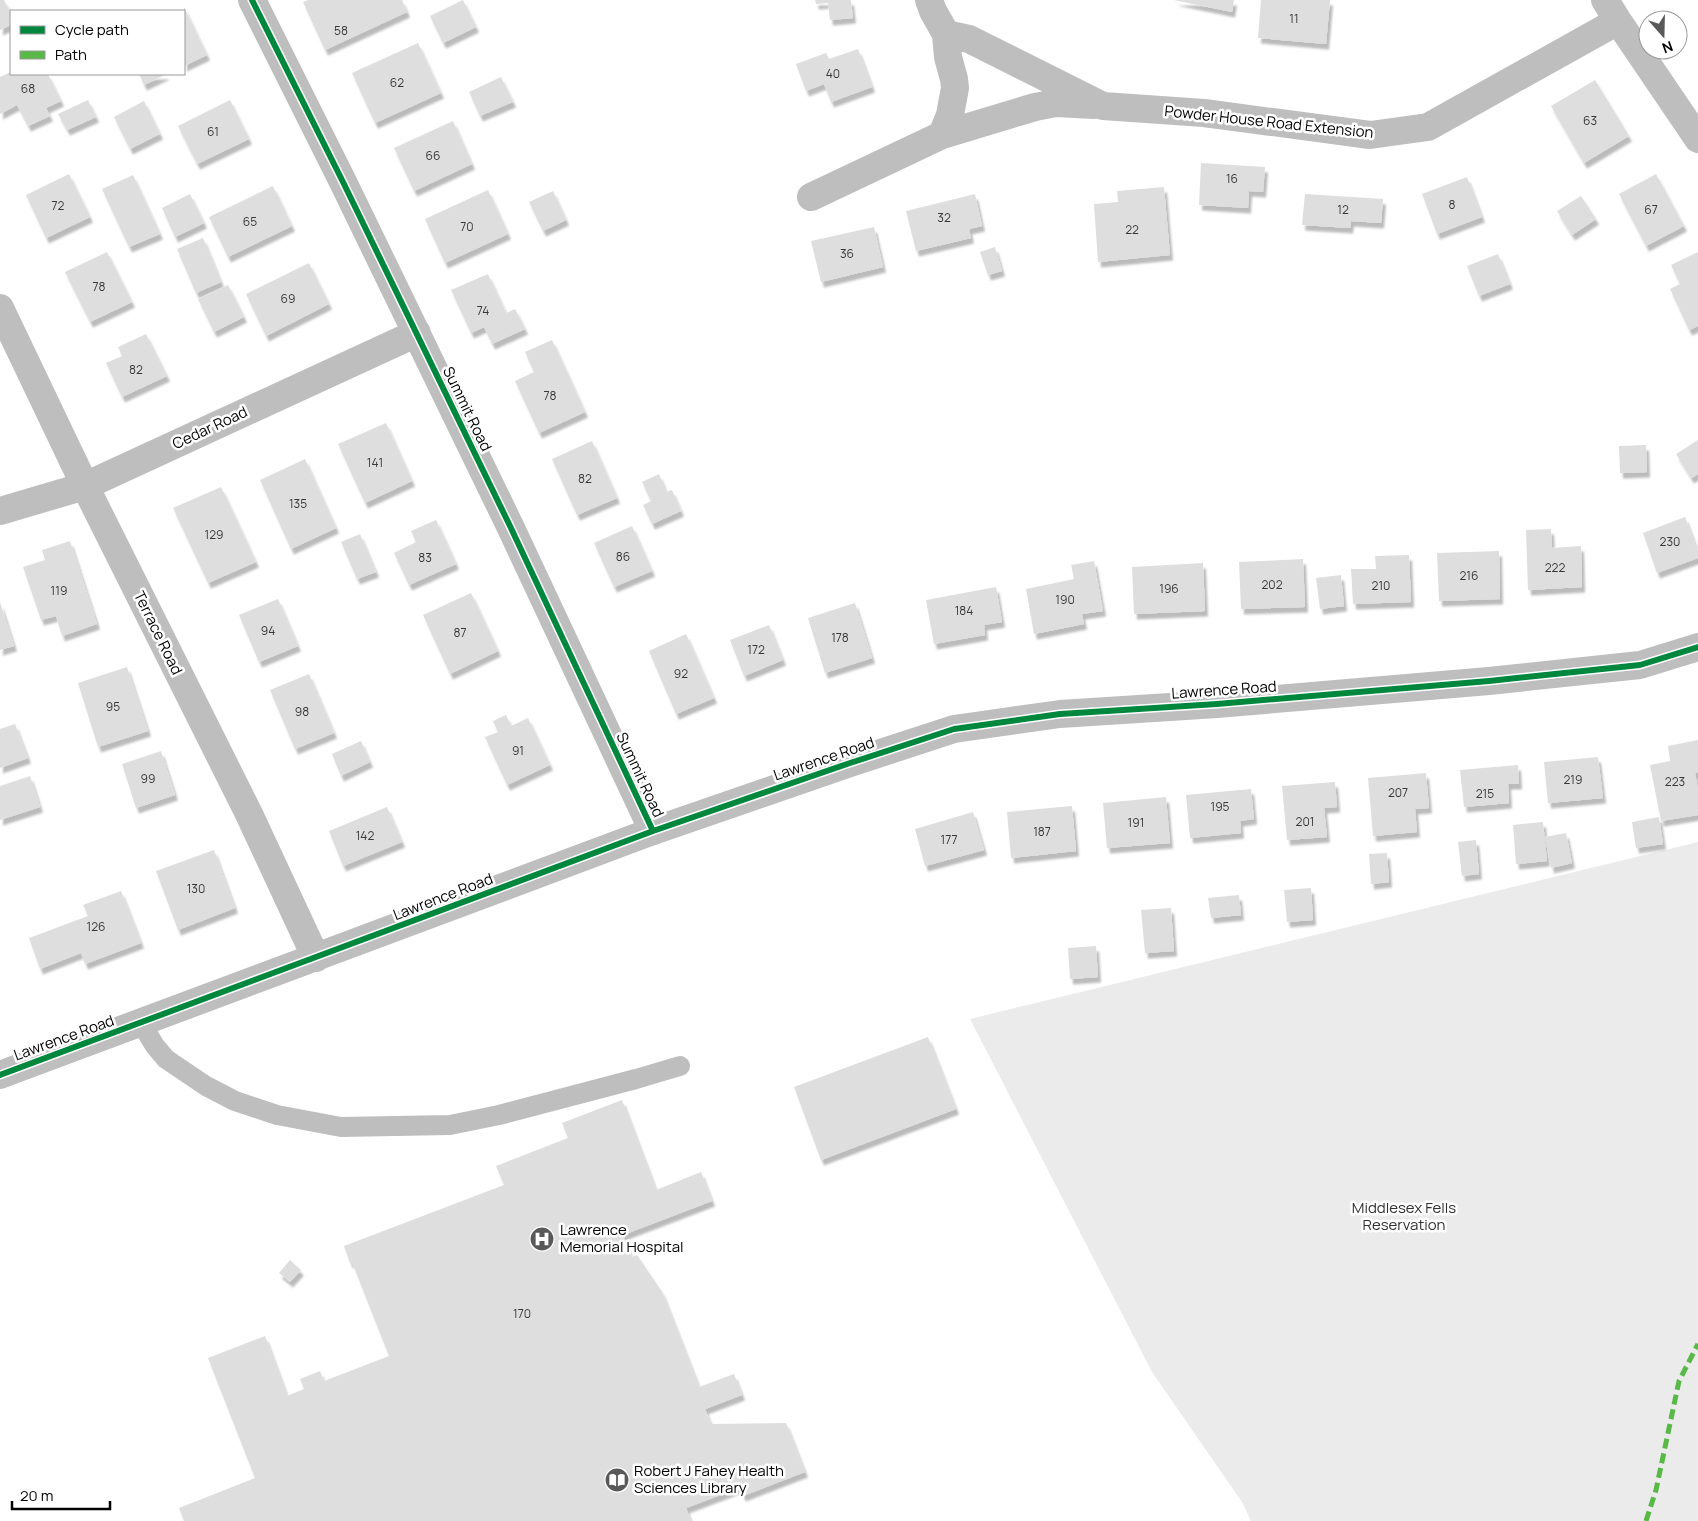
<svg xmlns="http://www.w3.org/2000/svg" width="1698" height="1521" font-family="Manrope,sans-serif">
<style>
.green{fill:#ebebeb}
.building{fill:#dedede;filter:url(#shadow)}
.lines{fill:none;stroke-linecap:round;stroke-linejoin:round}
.service{stroke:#bebebe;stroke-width:20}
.minor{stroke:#bebebe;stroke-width:28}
.tertiary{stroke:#bebebe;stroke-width:28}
.quiet{stroke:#58b947;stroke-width:5;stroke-dasharray:10 5;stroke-linecap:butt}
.cycleway-casing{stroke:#fff;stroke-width:9}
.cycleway{stroke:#00873e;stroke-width:6}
.labels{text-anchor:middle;stroke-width:5;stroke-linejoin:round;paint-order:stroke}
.number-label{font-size:12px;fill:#383838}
.street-label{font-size:15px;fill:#000;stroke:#fff}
.park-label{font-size:15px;fill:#313131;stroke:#fff}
.poi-label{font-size:15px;fill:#000;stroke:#fff;text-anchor:start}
</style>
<defs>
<filter id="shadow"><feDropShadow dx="3" dy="5.5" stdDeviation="1" flood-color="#0004"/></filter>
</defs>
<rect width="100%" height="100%" fill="#fff"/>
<path class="green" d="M1698 842V1521H1251L1242 1502 1152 1372 970 1019Z"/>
<path class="building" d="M0 0H4L11 14V25L0 30Z
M308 0H402L407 12 325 50 303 2Z
M463 0 476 27 443 43 430 16Z
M815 0H851L853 18 830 20 828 3 816 4Z
M1174 0H1234L1232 12Z
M1261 0H1330L1326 44 1258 38Z
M184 7 207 55 184 66V11H180L184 10Z
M418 43 441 93 375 123 352 73Z
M858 49 872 87 831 102 824 84 806 91 796 64 826 53 829 59Z
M11 72V74H48L61 101 46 108 50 116 28 126 17 105 0 114V77Z
M139 74H167L144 85Z
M501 77 513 102 480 116 469 92Z
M1595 80 1629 136 1584 163 1551 106Z
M88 100 96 117 67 130 58 114Z
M230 100 249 139 197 164 178 126Z
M144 101 160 134 130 149 114 117Z
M453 121 472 164 414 191 394 148Z
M1201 163 1265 167 1263 192 1249 191 1248 208 1199 205Z
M69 174 90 217 46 238 26 195Z
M1656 174 1684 226 1646 246 1619 194Z
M133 175 160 234 129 247 102 189Z
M1467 177 1482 217 1437 234 1422 194Z
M273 186 292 226 228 257 209 217Z
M1164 187 1170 255 1098 262 1094 204 1118 202 1117 191Z
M488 190 508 234 445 263 425 219Z
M553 191 566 220 543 231 529 202Z
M190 194 204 223 175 237 162 208Z
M975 194 982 226 969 229 971 238 916 251 906 211Z
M1305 194 1383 199 1381 223 1351 221 1350 228 1302 225Z
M1581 196 1596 219 1572 235 1557 211Z
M874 227 883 267 821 282 811 241Z
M203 238 221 282 196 293 177 249Z
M995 247 1002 271 988 275 980 252Z
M107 252 132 302 90 322 65 272Z
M1698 252V326L1689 330 1670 289 1680 284 1671 265Z
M1498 254 1510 284 1479 296 1467 266Z
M309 263 329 304 266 336 246 294Z
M488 274 506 313 515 309 525 329 492 344 484 327 471 333 451 290Z
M228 285 244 317 214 332 198 299Z
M146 334 167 376 122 397 106 363 122 356 118 347Z
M552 340 585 412 539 433 515 381 534 372 525 352Z
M386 423 412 481 365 503 338 444Z
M1698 440V474L1691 478 1676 454Z
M592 441 617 498 577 515 552 459Z
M1646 445 1647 472 1620 473 1619 446Z
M305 459 336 528 291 549 260 480Z
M659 474 666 492 672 490 681 511 652 524 643 505 651 501 642 482Z
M221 487 256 562 208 583 173 508Z
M1685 517 1698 552V558L1657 573 1643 533Z
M436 520 456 564 409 585 394 553 416 542 411 531Z
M632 526 652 571 614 587 594 543Z
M1551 529 1552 548 1581 546 1582 587 1528 590 1526 530Z
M360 534 376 572 357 579 341 542Z
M70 541 97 624 62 636 56 616 41 620 23 567 45 560 42 550Z
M1499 551 1500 599 1439 601 1437 553Z
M1409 555 1411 602 1353 604 1351 569H1376L1375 556Z
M1303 559 1305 607 1241 609 1239 562Z
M1094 561 1103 611 1082 614 1084 624 1034 634 1026 589 1074 579 1071 565Z
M1203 563 1205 611 1134 614 1132 567Z
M1341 575 1344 606 1320 609 1316 578Z
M996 587 1002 622 984 625 985 635 934 644 926 600Z
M471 593 498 651 450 674 423 615Z
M278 599 298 646 259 662 239 615Z
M0 602 14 646 0 650Z
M855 603 872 658 825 673 808 618Z
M769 625 783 660 744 676 730 640Z
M686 634 714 698 676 714 649 651Z
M127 667 148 731 98 747 78 683Z
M309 674 334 733 295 749 270 690Z
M506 715 511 726 528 718 550 765 507 785 485 737 498 732 493 721Z
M15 724 28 758 0 768V729Z
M1698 740V773H1695L1698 790V815L1661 821 1650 765 1670 761 1668 746Z
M361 741 370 762 341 776 332 754Z
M161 751 175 795 136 808 122 764Z
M1598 757 1603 798 1548 803 1544 762Z
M1518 765 1519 784H1508L1509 803 1464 807 1460 770Z
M1426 773 1429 808 1415 809 1417 832 1373 836 1368 778Z
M30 776 40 807 0 820V786Z
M1335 782 1337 807 1324 808 1327 837 1287 840 1282 786Z
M1251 789 1254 819 1240 821 1241 833 1190 838 1186 795Z
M1166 797 1170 843 1107 848 1103 803Z
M1072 806 1076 851 1011 858 1007 812Z
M387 807 402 842 343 866 329 831Z
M973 812 984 850 925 866 915 829Z
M1659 817 1663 844 1636 848 1632 822Z
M1543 822 1547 861 1516 864 1513 825Z
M1566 833 1572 863 1551 868 1545 837Z
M1476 840 1479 874 1462 876 1458 842Z
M214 850 235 908 178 930 156 871Z
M1387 853 1389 882 1371 884 1369 854Z
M1311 888 1313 920 1287 922 1284 890Z
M121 891 141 943 85 964 81 953 40 969 29 938 88 916 83 905Z
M1239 895 1241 915 1211 918 1208 898Z
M1171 908 1174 951 1145 953 1141 910Z
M1096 946 1098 977 1070 979 1068 948Z
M928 1037 956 1109 821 1160 794 1087Z
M622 1100 656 1190 701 1172 712 1201 623 1235 632 1257 637 1255 662 1292 699 1387 734 1374 742 1395 705 1409 711 1424 786 1423 805 1472 743 1496 739 1488 686 1508 691 1521H184L179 1508 255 1478 208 1358 265 1336 287 1396 304 1389 300 1379 320 1371 324 1381 389 1356 352 1262 350 1263 344 1246 504 1185 496 1166 568 1138 562 1123Z
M290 1260 301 1270 290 1282 279 1273Z"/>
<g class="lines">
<path class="service" d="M141 1023 155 1046 166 1059 206 1086 235 1101 277 1115 341 1127 450 1125 499 1115 636 1079 680 1066"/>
<path class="minor" d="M252 0 343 182 510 526 653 831
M929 0 933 11 946 34 969 39 1103 106 1204 113 1370 135 1428 127 1618 21
M1605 0 1618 21 1698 139
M942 135 1035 107 1056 103 1094 105
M811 197 942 135 950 115 955 88 954 79 948 57 946 34
M0 308 85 486 249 814 316 958
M0 511 85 486 417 333"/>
<path class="tertiary" d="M0 1075 653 831 850 763 954 729 1060 714 1217 704 1489 681 1640 665 1698 647"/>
<path class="quiet" d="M1646 1521 1656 1490 1679 1381 1698 1344"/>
<defs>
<path id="cycleway" d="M252 0 343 182 510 526 653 831
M0 1075 653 831 850 763 954 729 1060 714 1217 704 1489 681 1640 665 1698 647"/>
</defs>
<use href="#cycleway" class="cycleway-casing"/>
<use href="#cycleway" class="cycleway"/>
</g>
<defs>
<symbol id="hospital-disc" viewBox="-11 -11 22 22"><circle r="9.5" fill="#595959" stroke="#fff"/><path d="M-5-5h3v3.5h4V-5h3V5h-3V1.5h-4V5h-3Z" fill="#fff"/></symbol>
<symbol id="library-disc" viewBox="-11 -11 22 22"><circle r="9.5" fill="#595959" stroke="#fff"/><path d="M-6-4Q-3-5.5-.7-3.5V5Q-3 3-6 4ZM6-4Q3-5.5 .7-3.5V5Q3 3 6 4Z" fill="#fff"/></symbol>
</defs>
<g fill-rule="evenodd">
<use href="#hospital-disc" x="528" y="1225" width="28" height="28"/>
<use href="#library-disc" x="603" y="1466" width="28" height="28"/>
</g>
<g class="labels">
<g class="number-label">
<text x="1294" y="23">11</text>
<text x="341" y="35">58</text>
<text x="833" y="78">40</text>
<text x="397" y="87">62</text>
<text x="28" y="93">68</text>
<text x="1590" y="125">63</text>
<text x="213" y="136">61</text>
<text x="433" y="160">66</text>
<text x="1232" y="183">16</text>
<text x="1452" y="209">8</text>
<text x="58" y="210">72</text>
<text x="1343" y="214">12</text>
<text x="1651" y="214">67</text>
<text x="944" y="222">32</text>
<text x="250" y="226">65</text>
<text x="467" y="231">70</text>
<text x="1132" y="234">22</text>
<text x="847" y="258">36</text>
<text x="99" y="291">78</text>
<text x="288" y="303">69</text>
<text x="483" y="315">74</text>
<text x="136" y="374">82</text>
<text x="550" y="400">78</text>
<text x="375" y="467">141</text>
<text x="585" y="483">82</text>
<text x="298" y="508">135</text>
<text x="214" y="539">129</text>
<text x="1670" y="546">230</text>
<text x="623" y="561">86</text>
<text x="425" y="562">83</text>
<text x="1555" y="572">222</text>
<text x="1469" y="580">216</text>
<text x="1272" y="589">202</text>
<text x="1381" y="590">210</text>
<text x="1169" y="593">196</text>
<text x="59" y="595">119</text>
<text x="1065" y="604">190</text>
<text x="964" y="615">184</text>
<text x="268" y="635">94</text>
<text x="460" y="637">87</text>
<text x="840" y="642">178</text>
<text x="756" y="654">172</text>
<text x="681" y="678">92</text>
<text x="113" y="711">95</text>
<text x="302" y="716">98</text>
<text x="518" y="755">91</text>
<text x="148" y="783">99</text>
<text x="1573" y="784">219</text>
<text x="1675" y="786">223</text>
<text x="1398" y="797">207</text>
<text x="1485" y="798">215</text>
<text x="1220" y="811">195</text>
<text x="1305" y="826">201</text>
<text x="1136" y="827">191</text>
<text x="1042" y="836">187</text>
<text x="365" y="840">142</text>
<text x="949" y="844">177</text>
<text x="196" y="893">130</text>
<text x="96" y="931">126</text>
<text x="522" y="1318">170</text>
</g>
<g class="street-label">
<text transform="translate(1269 122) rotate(6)" y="5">Powder House Road Extension</text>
<text transform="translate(467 409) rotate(64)" y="5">Summit Road</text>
<text transform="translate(210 428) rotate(-25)" y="5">Cedar Road</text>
<text transform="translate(158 633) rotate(64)" y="5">Terrace Road</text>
<text transform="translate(1224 690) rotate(-4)" y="5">Lawrence Road</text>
<text transform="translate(824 759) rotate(-19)" y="5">Lawrence Road</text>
<text transform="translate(640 775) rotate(65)" y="5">Summit Road</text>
<text transform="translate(443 897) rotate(-21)" y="5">Lawrence Road</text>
<text transform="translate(64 1038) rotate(-20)" y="5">Lawrence Road</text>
</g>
<g class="park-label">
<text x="1404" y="1213">Middlesex Fells<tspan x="1404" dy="17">Reservation</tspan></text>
</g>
<g class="poi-label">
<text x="560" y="1235">Lawrence<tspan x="560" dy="17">Memorial Hospital</tspan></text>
<text x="634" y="1476">Robert J Fahey Health<tspan x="634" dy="17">Sciences Library</tspan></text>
</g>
</g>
<rect x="10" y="10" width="175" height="65" fill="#ffffff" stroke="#999999"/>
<rect x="20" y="26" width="25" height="8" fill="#00873e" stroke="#999999"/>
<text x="55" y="35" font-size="15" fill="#000000">Cycle path</text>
<rect x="20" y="51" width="25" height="8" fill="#58b947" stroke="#999999"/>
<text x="55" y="60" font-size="15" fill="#000000">Path</text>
<g transform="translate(1663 35) rotate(160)"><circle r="24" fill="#ffffff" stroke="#999999"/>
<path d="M0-4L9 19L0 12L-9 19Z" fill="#595959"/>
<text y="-8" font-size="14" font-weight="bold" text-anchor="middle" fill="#000000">N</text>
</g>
<path d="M12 1501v8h98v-8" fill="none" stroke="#000000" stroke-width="2.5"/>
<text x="20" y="1501" font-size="15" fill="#000000" stroke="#ffffff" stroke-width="4" paint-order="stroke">20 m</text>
</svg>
